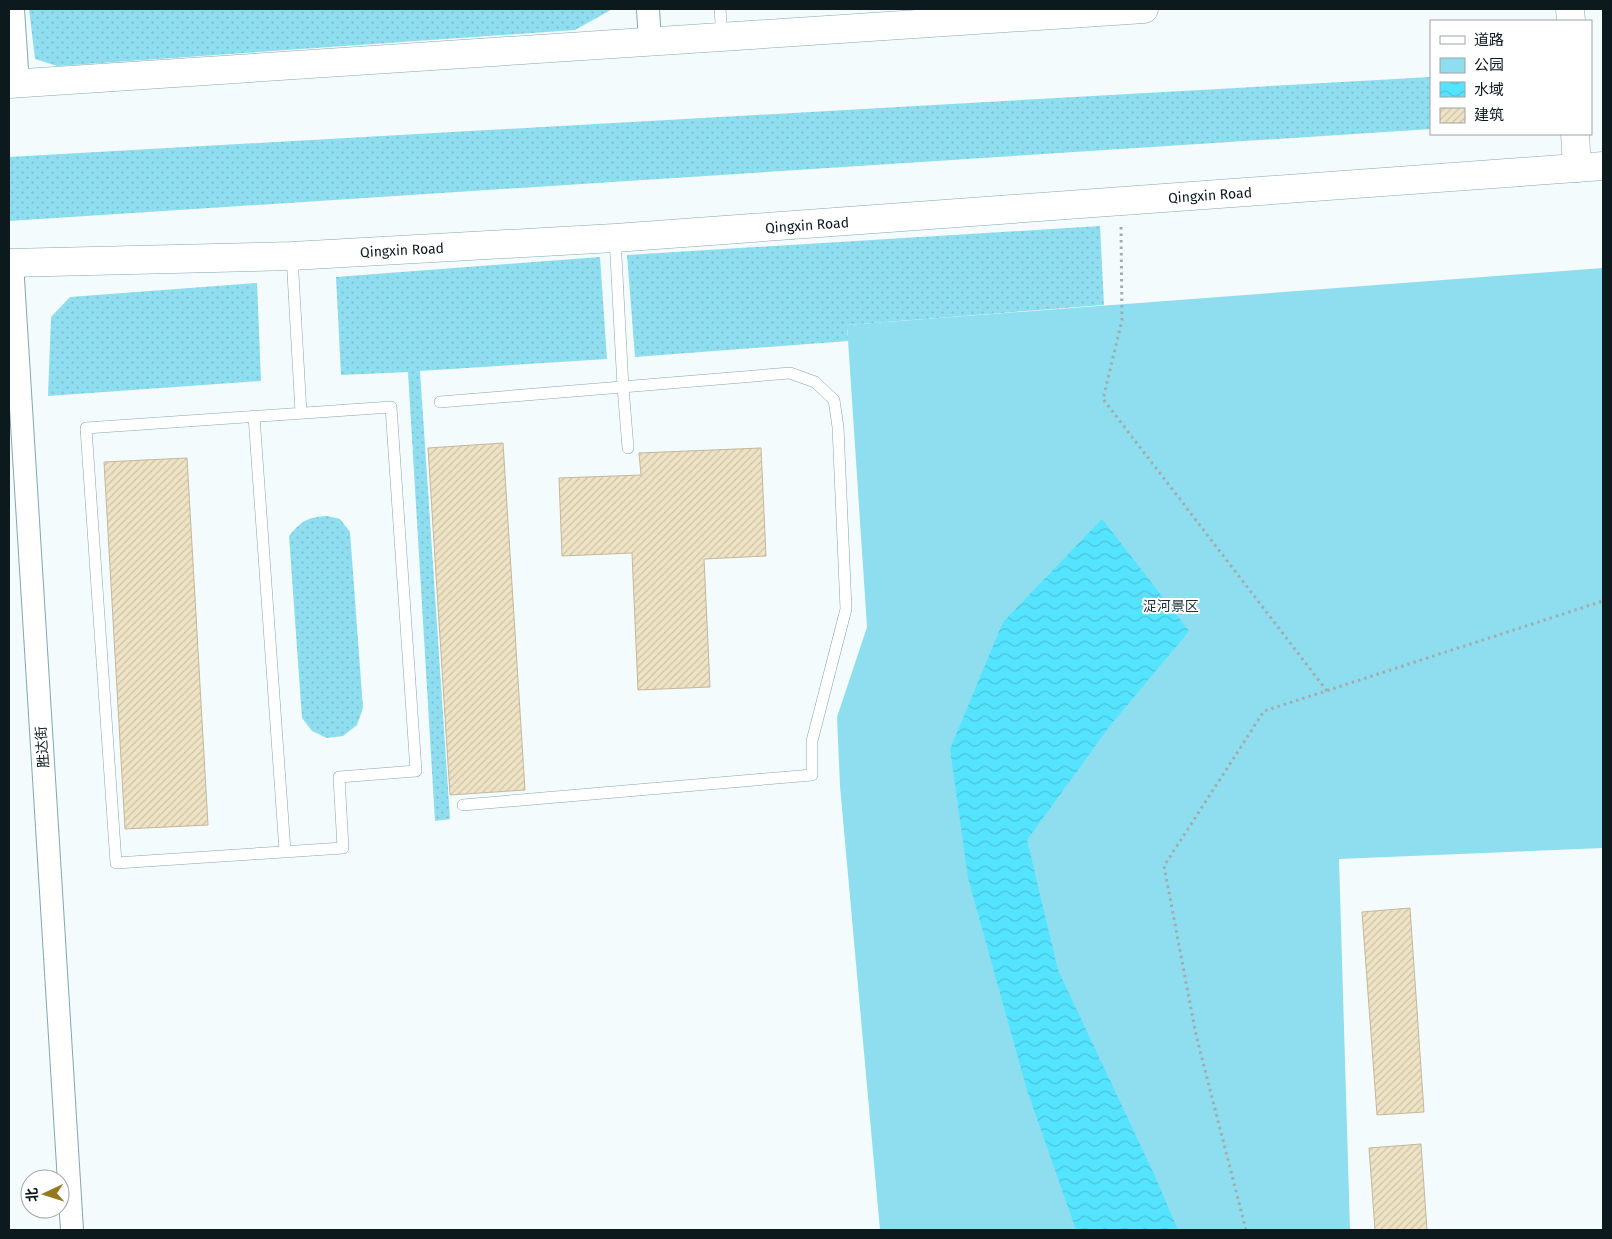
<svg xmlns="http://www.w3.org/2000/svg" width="1612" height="1239" font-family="'Fira Sans','Noto Sans SC',sans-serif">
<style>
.green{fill:#8edeef}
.garden{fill:url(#garden-dots)}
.water{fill:url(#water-waves)}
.building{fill:url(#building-hatch);stroke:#c4b89b}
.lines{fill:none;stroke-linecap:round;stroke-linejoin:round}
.lane-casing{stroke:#83a7af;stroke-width:12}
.street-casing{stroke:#83a7af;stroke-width:24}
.secondary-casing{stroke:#83a7af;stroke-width:29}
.primary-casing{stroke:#83a7af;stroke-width:29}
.path{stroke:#a2abae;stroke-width:3;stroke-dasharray:2.5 4;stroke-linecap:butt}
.lane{stroke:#fff;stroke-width:11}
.street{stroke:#fff;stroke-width:22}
.secondary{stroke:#fff;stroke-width:28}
.primary{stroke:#fff;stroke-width:28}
.labels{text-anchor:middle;stroke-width:4;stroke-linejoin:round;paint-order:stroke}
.street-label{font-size:14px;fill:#0c1a1d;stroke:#fff}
.park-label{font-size:14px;fill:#172f34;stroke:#fff}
</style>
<defs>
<pattern id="garden-dots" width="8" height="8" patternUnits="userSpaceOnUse" patternTransform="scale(1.25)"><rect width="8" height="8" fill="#8edeef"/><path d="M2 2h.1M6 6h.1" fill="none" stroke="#79becc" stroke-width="1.8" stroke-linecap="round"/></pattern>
<pattern id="water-waves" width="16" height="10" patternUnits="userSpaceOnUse" patternTransform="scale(1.25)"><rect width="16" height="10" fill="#55e4ff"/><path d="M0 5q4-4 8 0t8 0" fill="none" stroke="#49c3da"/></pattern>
<pattern id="building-hatch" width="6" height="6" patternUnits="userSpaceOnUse" patternTransform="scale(1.25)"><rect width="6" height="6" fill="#efe3c5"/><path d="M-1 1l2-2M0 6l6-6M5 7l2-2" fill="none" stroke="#ccc2a9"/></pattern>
</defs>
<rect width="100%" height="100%" fill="#f4fbfd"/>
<path class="green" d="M1603 268V848L1339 859 1350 1230H880L840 786 837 717 867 627 847 325Z"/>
<path class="garden" d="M29 9H611L609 11 575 30 57 66 35 59Z
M1431 77V129L9 221V157Z
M1100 226 1104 305 847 325 848 341 635 357 627 255Z
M600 257 607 359 420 371 450 819 435 821 408 372 341 375 336 277Z
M257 283 261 381 48 396 51 317 70 297Z
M327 516 340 519 350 532 363 708 357 725 343 736 327 738 312 731 302 718 289 536C301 521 308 517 327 516Z"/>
<path class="water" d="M1102 519 1189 631 1109 727 1027 840 1058 970 1154 1174 1178 1230H1076L1027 1090 968 878 950 749 1003 622Z"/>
<path class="building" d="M503 443 525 790 450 795 428 448Z
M761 448 766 556 704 559 710 687 638 690 632 553 562 556 559 478 641 475 639 453Z
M187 458 208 825 125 829 104 462Z
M1410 908 1424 1112 1377 1115 1362 912Z
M1421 1144 1427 1230H1375L1369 1148Z"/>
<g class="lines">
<defs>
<path id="lane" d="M720 9 722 36
M615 238 623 387 628 448
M292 256 301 413
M440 402 790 373 815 382 834 400 838 427 846 609 812 741V775L463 805
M391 407 416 771 339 777 343 848 116 863 86 428Z
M254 416 285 851"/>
<path id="street" d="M13 9 18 84
M648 9 650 42
M12 263 72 1230"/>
<path id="secondary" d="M1570 9 1571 21
M1575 134 1577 168"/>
<path id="primary" d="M9 84 1144 9
M9 263 292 256 615 238 1603 166"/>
</defs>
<use href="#lane" class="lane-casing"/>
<use href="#street" class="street-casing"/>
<use href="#secondary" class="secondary-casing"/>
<use href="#primary" class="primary-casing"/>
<path class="path" d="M1121 227 1122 320 1103 399 1327 691
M1246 1230 1196 1035 1164 866 1264 711 1603 601"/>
<use href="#lane" class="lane"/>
<use href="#street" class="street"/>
<use href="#secondary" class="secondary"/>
<use href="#primary" class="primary"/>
</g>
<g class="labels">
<g class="street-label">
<text transform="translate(1210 195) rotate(-4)" y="5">Qingxin Road</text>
<text transform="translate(807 225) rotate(-4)" y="5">Qingxin Road</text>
<text transform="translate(402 250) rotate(-3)" y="5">Qingxin Road</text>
<text transform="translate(42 747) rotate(-94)" y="5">胜达街</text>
</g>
<g class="park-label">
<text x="1171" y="611">浞河景区</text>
</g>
</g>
<rect width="1612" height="1239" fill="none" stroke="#0c1a1d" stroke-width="20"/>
<rect x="1430" y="20" width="162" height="115" fill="#ffffff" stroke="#9ea3a5"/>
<rect x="1440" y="36" width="25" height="8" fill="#ffffff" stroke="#9ea3a5"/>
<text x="1474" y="45" font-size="15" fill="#0c1a1d">道路</text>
<rect x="1440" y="58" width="25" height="15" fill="#8edeef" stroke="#9ea3a5"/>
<text x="1474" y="70" font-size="15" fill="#0c1a1d">公园</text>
<rect x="1440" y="82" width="25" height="15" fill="url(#water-waves)" stroke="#9ea3a5"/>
<text x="1474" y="95" font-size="15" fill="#0c1a1d">水域</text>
<rect x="1440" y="108" width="25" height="15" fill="url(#building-hatch)" stroke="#9ea3a5"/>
<text x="1474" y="120" font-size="15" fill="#0c1a1d">建筑</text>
<g transform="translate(45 1194) rotate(266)"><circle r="24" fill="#ffffff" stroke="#9ea3a5"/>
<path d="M0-4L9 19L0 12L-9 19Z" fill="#967820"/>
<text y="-8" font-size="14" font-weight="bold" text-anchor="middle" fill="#0c1a1d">北</text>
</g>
</svg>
